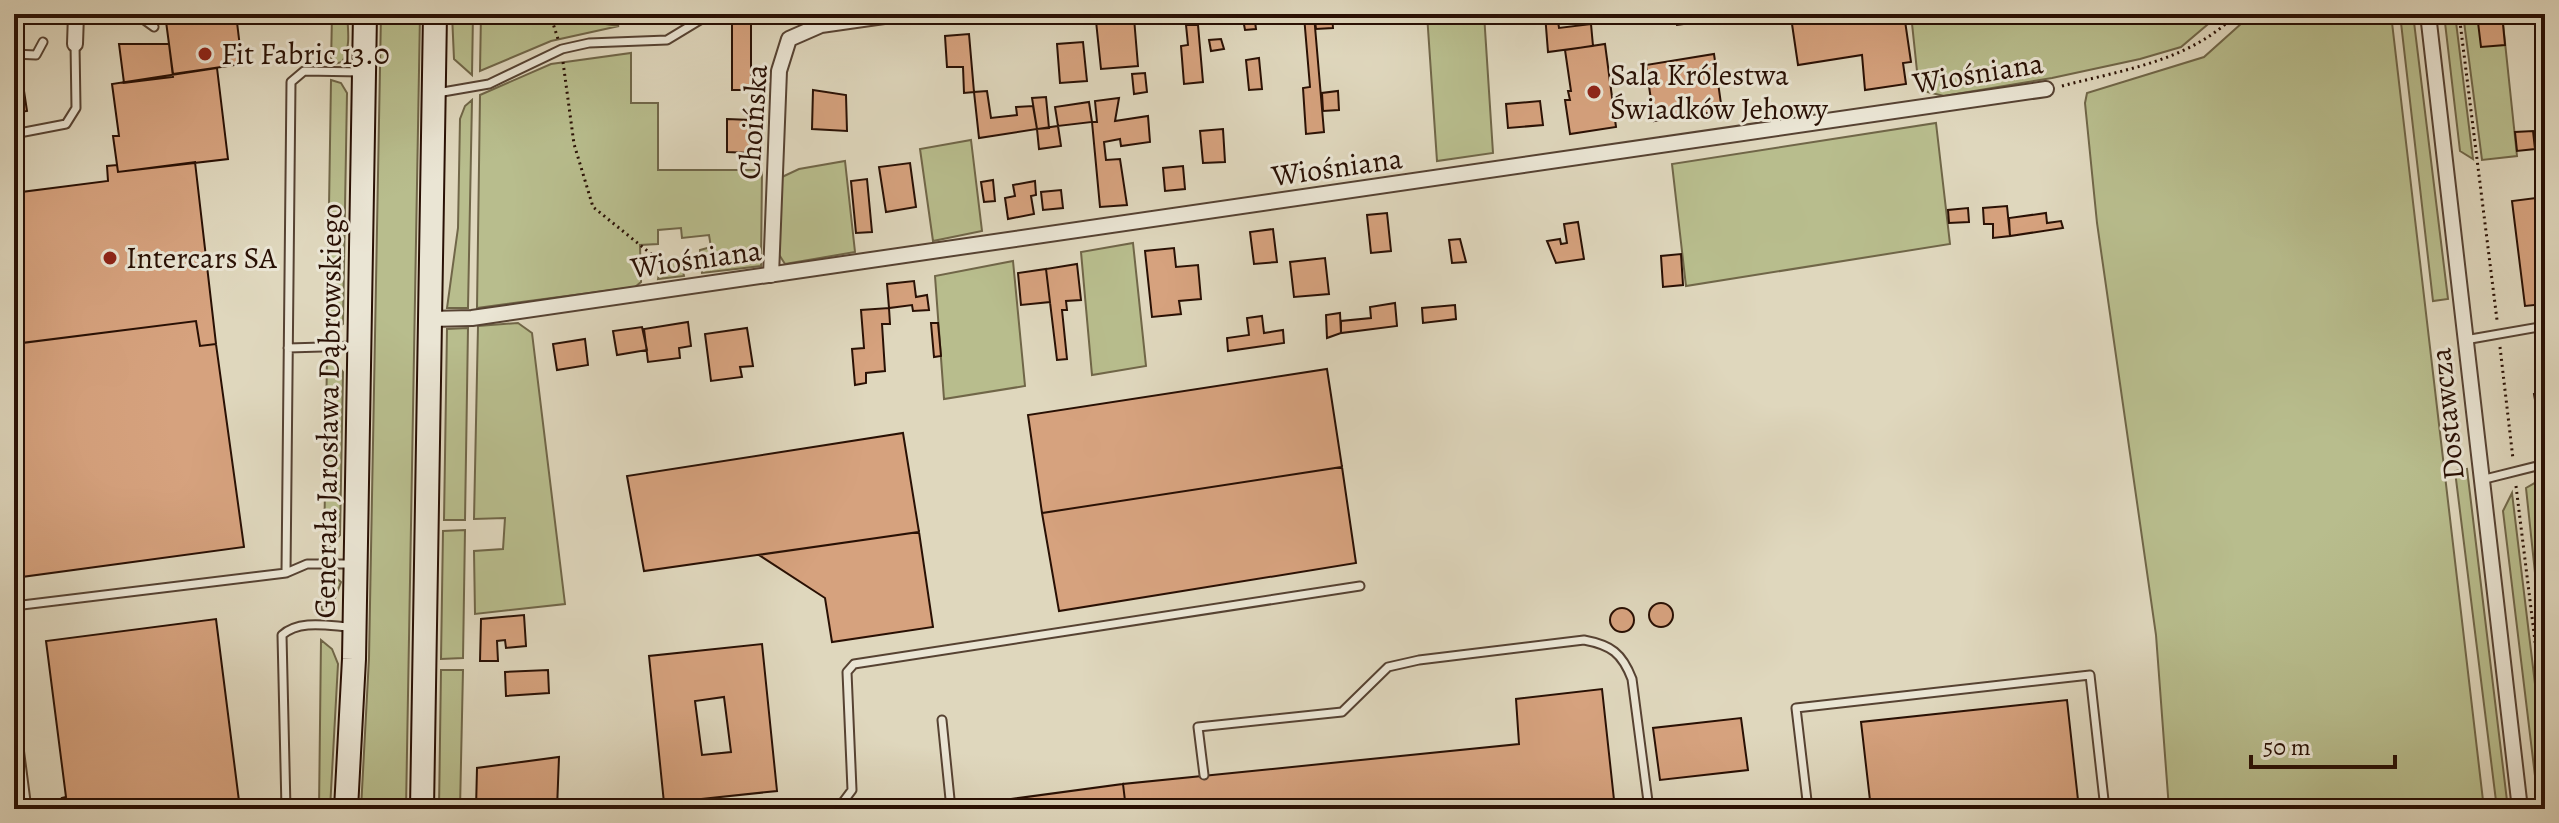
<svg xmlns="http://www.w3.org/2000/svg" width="2559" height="823" font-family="Alegreya,serif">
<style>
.green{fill:#b8bd8d;stroke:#706648;stroke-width:2}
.building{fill:#d6a27e;stroke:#291004;stroke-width:2;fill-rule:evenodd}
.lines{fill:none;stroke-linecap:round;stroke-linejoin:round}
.lane-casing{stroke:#564232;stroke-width:11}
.street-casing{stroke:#564232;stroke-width:18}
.secondary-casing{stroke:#291004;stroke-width:26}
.path{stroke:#291004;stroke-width:3;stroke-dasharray:2 4;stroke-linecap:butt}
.lane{stroke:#eae5d4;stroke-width:7}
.street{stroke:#eae5d4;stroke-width:14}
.secondary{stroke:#eae5d4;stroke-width:22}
.poi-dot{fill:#8f2418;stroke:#eae5d4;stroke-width:3}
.labels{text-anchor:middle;stroke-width:6;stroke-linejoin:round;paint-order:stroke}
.poi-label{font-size:30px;fill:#291004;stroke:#eae5d4;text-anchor:start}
.street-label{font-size:30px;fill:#291004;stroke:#eae5d4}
</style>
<rect width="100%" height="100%" fill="#dfd7bd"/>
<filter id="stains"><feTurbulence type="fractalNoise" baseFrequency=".0025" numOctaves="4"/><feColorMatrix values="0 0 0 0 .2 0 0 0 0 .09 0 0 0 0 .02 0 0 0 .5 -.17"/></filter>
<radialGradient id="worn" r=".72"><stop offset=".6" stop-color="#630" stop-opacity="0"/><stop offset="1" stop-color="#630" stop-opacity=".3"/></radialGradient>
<path class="green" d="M332 14H347C348 29 351 49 342 62L331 65Z
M381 14H420L406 809H361L369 658Z
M452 14H473L472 75 454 59Z
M481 14H584V21L619 26 551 41 480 71Z
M1427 14H1484L1493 153 1437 161Z
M1911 14H2220L2181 47 2140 59 2052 78 1944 96 1919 90Z
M2252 14H2391L2484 809H2169L2156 635 2097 223 2085 103 2087 93 2204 57Z
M2400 14H2413L2448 299 2433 301Z
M2444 14H2455L2473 159 2460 151Z
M2463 14H2502L2517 156 2482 160Z
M631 53V103H658V170H762L761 266 702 273 700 250 711 247 709 235 682 238 681 228 658 230V244L640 245 641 282 635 287 477 308 480 95 551 64Z
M331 80 341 83 347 93 343 324 327 334Z
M472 100 468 308H447L458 228 460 119 465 106Z
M1936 123 1950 244 1686 286 1672 164Z
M971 140 982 231 933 241 920 149Z
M845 161 855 252 785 264 778 253 782 177 799 169Z
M1133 243 1146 366 1092 375 1081 252Z
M673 259 681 263 684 276 658 279 661 262Z
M1013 261 1025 386 944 399 935 276Z
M518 323 532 333 565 604 475 614 474 551 503 549 505 518 474 519 478 326Z
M468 328 465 520H444L447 329Z
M327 358 334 360 343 372 340 535 324 552Z
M2467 469 2508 809H2497L2455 471Z
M2545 477V667L2526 488Z
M2512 493 2545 767V809H2539L2503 511Z
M465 530 463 658 441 659 443 531Z
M322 574 333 575 341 582 335 598 322 611Z
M321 640 332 649 338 664 330 809H319Z
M441 670H463L460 809H439Z"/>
<path class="building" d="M165 14H236L242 64 173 74Z
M1242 14H1254L1256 29 1245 30Z
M1254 14H1303L1304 16 1255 21Z
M1332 14 1333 28 1316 29 1314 14Z
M1545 14H1557L1559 28 1591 24 1593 46 1548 52Z
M1675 14H1714L1715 20 1677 25Z
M1871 14H1904L1911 62 1903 63 1906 84 1865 90 1862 55 1798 65 1792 24Z
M2477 14H2502L2505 45 2481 47Z
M1314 15 1324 132 1306 134 1303 88 1310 87 1304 16Z
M1134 18 1138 66 1101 69 1096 21Z
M751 20V90H732V21Z
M1186 25H1198L1203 82 1184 84 1181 46 1188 45Z
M969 34 974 92 964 93 963 67H947L945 36Z
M1221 39 1224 49 1211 51 1209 40Z
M1083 42 1087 81 1060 83 1057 44Z
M119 44H169L173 77 124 83Z
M1605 44 1616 127 1570 134 1565 100H1570L1568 91H1571L1565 50Z
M1714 54 1722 111 1654 121 1646 65Z
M1259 58 1262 89 1249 90 1246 60Z
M217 68 228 159 118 172 113 136H119L112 84Z
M21 71 27 111 14 113V72Z
M1145 73 1147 92 1134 94 1132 74Z
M813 90 846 95 847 131 812 129Z
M987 91 991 118 1017 115 1016 107 1033 106 1037 129 979 138 974 92Z
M1338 91 1339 110 1323 111 1322 93Z
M1046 97 1049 128 1037 129 1032 98Z
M1119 98 1115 121 1148 116 1150 142 1121 146 1120 139 1104 142 1106 160 1120 159 1127 205 1100 207 1092 122H1097L1095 101Z
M1540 101 1543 125 1508 128 1506 104Z
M1089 102 1092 122 1058 126 1055 107Z
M727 119 751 120 750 153 727 152Z
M1058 126 1061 146 1039 149 1037 129Z
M1223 129 1225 162 1203 163 1200 131Z
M2533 131 2535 149 2517 151 2515 132Z
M195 162 216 344 200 346 196 321 14 344V193L108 181 107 166 117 165 118 172Z
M910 163 916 207 886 212 879 167Z
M1183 166 1185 189 1165 191 1163 168Z
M867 179 872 232 856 233 851 181Z
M993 180 995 201 984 202 981 182Z
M1035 181 1036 195 1031 196 1034 214 1008 219 1005 198 1015 196 1013 185Z
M1061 190 1063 208 1043 210 1041 192Z
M2545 197V304L2525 306 2512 201Z
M2007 206 2010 236 1993 238V224H1984L1983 208Z
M1968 208 1969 222 1949 223 1948 210Z
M1387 213 1391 251 1371 253 1367 215Z
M2046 213 2047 223 2061 221 2063 228 2010 236 2009 218Z
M1578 222 1584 259 1556 263 1547 241 1560 239 1561 244 1567 243 1564 224Z
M1273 229 1277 262 1254 264 1250 232Z
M1460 239 1466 262 1452 263 1449 240Z
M1174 248 1176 267 1198 265 1201 299 1179 301 1181 314 1152 317 1145 251Z
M1681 254 1683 285 1663 287 1661 256Z
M1325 258 1329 294 1294 297 1290 262Z
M1077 264 1081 300 1066 301 1067 310H1062L1067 359 1057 360 1046 269Z
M1046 269 1050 302 1021 305 1018 273Z
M914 281 916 297 927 295 929 310 913 311 912 305 889 308 887 284Z
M1395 303 1397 326 1341 333V321L1371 318 1370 307Z
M1455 305 1456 319 1423 323 1422 308Z
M889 308 890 324H882L885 371 866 373V383L855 385 852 349 864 348 861 310Z
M1340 313 1341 333 1327 338 1326 315Z
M1262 316 1264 333 1283 330 1284 343 1228 351 1227 338 1249 335 1247 318Z
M196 321 200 346 216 344 244 547 14 578V344Z
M688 322 691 346 679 348 680 358 648 362 644 329Z
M931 323H938L941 356 934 357Z
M642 327 647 350 617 355 613 331Z
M747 328 753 366 740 367 742 377 711 381 705 334Z
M585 339 588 365 557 370 553 344Z
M1327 369 1342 467 1042 513 1028 415Z
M2545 391V427L2540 429 2534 394Z
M903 433 919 532 644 571 627 476Z
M1342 467 1356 563 1059 611 1042 513Z
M919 532 933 627 832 642 825 598 759 555Z
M1649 615a12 12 0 1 1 24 0a12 12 0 1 1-24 0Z
M1610 620a12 12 0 1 1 24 0a12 12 0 1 1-24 0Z
M524 615 526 646 506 648 505 640 497 641 498 661H480L481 619Z
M216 619 240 809H67L62 798 66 797 46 641Z
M762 644 777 791 664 803 649 656ZM724 697 731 752 702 755 695 701Z
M548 670 549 693 506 696 505 672Z
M1602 689 1615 809H1126L1123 784 1519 744 1516 699Z
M2067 700 2079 809H1871L1861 722Z
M1741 718 1748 770 1660 780 1653 728Z
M559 757 557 809H476L477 768Z
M1123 784 1126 809H990L989 802Z"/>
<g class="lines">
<defs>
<path id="lane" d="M136 14 154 27
M14 54 36 55 43 42
M437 93 489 84 562 49 589 43 667 40 710 14
M14 134 66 124 76 108 75 44
M2465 340 2545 326
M288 348 357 346
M2481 480 2545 464
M286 573 291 82 304 71 362 72
M14 606 286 573 307 564H352
M14 709 27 809
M942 720 951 809
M1204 775 1198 727 1342 712 1388 667 1419 660 1584 640C1611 645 1622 653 1632 679L1649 809
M286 809 282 635C300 619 329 626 352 627
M825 809 843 802 852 790 847 672 854 664 1360 586
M1723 809 1751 805
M1808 809 1796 708 2090 675 2105 809"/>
<path id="street" d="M2428 14 2520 809
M75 44 76 14
M771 275 779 71 789 39 821 25 898 14
M430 319 472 318 2046 89"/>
<path id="secondary" d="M346 809 354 659 365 14
M422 809 435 14"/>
</defs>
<use href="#lane" class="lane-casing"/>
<use href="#street" class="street-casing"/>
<use href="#secondary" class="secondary-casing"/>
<path class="path" d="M550 14 558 39
M2459 14 2497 320
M563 62 574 144 593 207 655 257
M2062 86C2122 70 2191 61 2236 14
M2500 347 2513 459
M2516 486 2545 723"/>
<use href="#lane" class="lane"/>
<use href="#street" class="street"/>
<use href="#secondary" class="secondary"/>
</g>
<g class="poi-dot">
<circle cx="205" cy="54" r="8"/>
<circle cx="1594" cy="92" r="8"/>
<circle cx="110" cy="258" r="8"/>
</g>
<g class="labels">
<g class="poi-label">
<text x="221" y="64">Fit Fabric 13.0</text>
<text x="1610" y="85">Sala Królestwa<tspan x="1610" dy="34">Świadków Jehowy</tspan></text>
<text x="126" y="268">Intercars SA</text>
</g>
<g class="street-label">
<text transform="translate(1978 73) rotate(-9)" y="10">Wiośniana</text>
<text transform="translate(753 122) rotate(-86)" y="10">Choińska</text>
<text transform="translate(1337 167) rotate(-8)" y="10">Wiośniana</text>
<text transform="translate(696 259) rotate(-8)" y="10">Wiośniana</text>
<text transform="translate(328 411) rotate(-89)" y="10">Generała Jarosława Dąbrowskiego</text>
<text transform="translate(2447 414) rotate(-96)" y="10">Dostawcza</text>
</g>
</g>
<rect width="2559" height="823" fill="none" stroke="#dfd7bd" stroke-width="48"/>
<rect x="16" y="16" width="2527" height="791" fill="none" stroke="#291004" stroke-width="4"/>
<rect x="24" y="24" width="2511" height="775" fill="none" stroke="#291004" stroke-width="2"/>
<path d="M2251 755v12h144v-12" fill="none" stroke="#291004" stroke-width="4"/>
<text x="2263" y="755" font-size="24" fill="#291004" stroke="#eae5d4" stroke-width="6" paint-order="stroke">50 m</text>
<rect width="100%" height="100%" filter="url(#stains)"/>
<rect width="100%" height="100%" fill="url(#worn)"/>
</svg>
